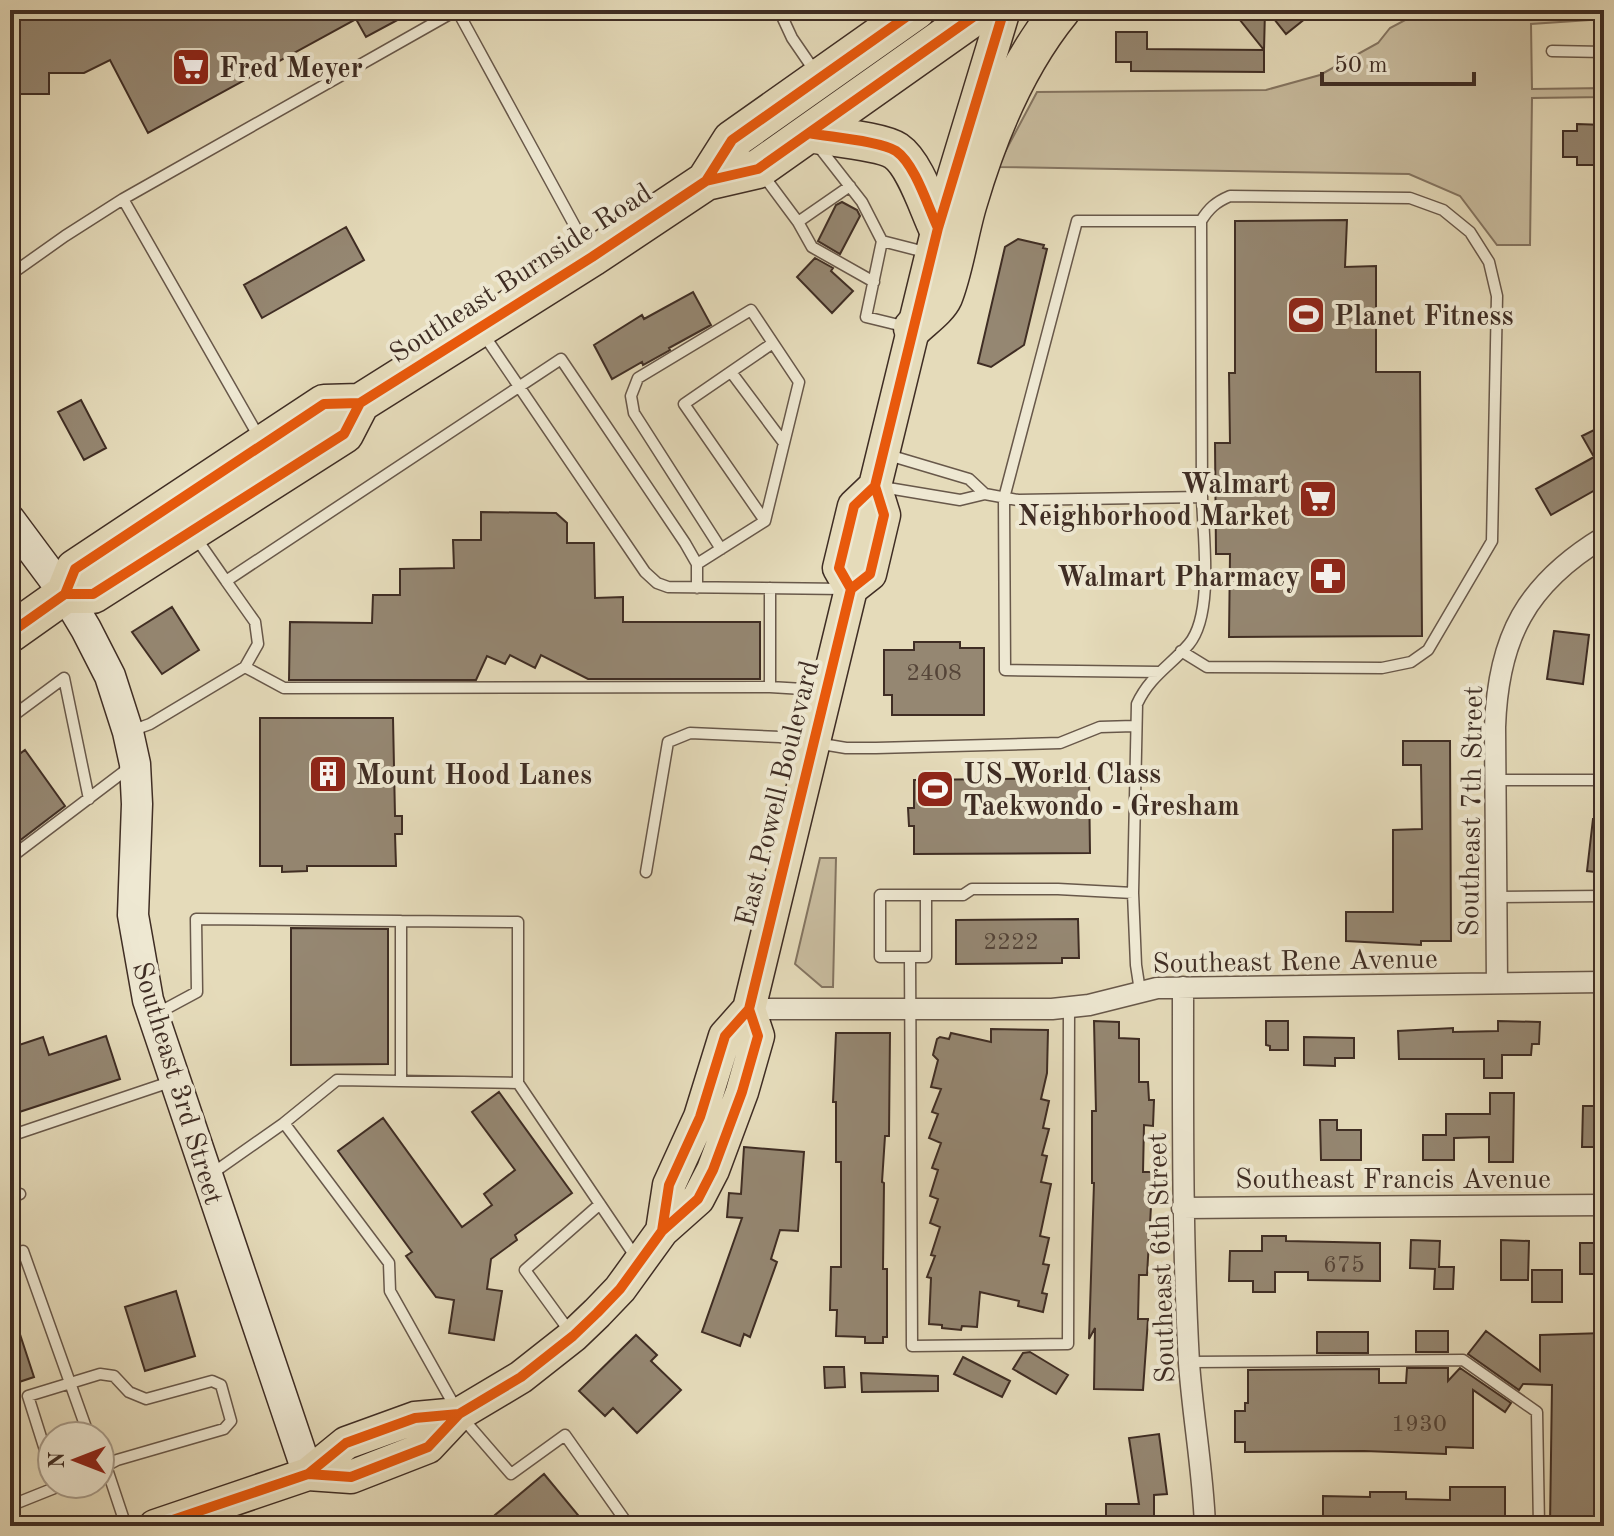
<svg xmlns="http://www.w3.org/2000/svg" width="1614" height="1536" font-family="'Old Standard TT',serif">
<style>
.green{fill:#c9bda0;stroke:#847562;stroke-width:2}
.building{fill:#958772;stroke:#3f2d24;stroke-width:2}
.lines{fill:none;stroke-linecap:round;stroke-linejoin:round}
.lane-casing{stroke:#68584a;stroke-width:13}
.street-casing{stroke:#68584a;stroke-width:23}
.secondary-casing{stroke:#3f2d24;stroke-width:33}
.primary-casing{stroke:#3f2d24;stroke-width:35}
.highway-casing{stroke:#3f2d24;stroke-width:41}
.lane{stroke:#eee8d2;stroke-width:10}
.street{stroke:#eee8d2;stroke-width:20}
.secondary{stroke:#eee8d2;stroke-width:30}
.primary{stroke:#e5dbba;stroke-width:32}
.highway{stroke:#e5dbba;stroke-width:38}
.cycleway-casing{stroke:#eee8d2;stroke-width:15}
.cycleway{stroke:#e8590c;stroke-width:10}
.labels{text-anchor:middle;stroke-width:8;stroke-linejoin:round;paint-order:stroke}
.number-label{font-size:24px;fill:#544438}
.poi-label{font-size:28px;font-weight:bold;fill:#3f2d24;stroke:#eee8d2;text-anchor:start}
.street-label{font-size:28px;fill:#3f2d24;stroke:#eee8d2}
</style>
<rect width="100%" height="100%" fill="#e5dbba"/>
<filter id="stains"><feTurbulence type="fractalNoise" baseFrequency=".0025" numOctaves="4"/><feColorMatrix values="0 0 0 0 .2 0 0 0 0 .09 0 0 0 0 .02 0 0 0 .5 -.17"/></filter>
<radialGradient id="worn" r=".72"><stop offset=".6" stop-color="#630" stop-opacity="0"/><stop offset="1" stop-color="#630" stop-opacity=".3"/></radialGradient>
<path class="green" d="M1424 10H1604V19L1531 24 1532 89 1604 88V97L1532 98 1530 245H1497L1460 196 1409 174 997 167 1037 92 1266 90 1320 75 1378 43 1390 28Z
M820 858H836L833 987H822L795 964Z"/>
<path class="building" d="M10 10H416L366 37 356 19 148 133 110 60 84 73H49V94H10Z
M1232 10H1265L1264 50Z
M1267 10H1316L1286 34Z
M1116 32H1147V49L1264 50V72L1131 71V62H1116Z
M1577 124 1604 125V165H1577V157H1563V131H1577Z
M842 202 857 210 860 216 840 254 818 241 836 205Z
M1347 220 1345 267 1376 266V372H1420L1422 636 1229 637 1230 554H1216L1215 443H1230L1229 373H1235V221Z
M346 227 364 260 262 318 244 285Z
M1018 239 1044 245 1043 248 1047 249 1024 345 991 367 978 363 1005 247Z
M815 258 833 268 831 271 853 291 832 313 797 277Z
M693 292 711 325 669 348 670 350 643 365 642 362 612 379 594 345 642 315 644 319Z
M81 400 106 448 84 460 58 412Z
M1604 425V485L1551 515 1536 489 1594 457 1582 436Z
M481 512 556 513 567 523V543H594L595 598 623 597V622H760V679H588L541 655 535 668 510 655 505 664 487 656 476 680H289L290 622 372 623 373 595H400V569L454 568 453 540H481Z
M172 607 199 650 162 674 132 632Z
M1554 631 1589 635 1583 684 1547 679Z
M914 642H960V648H984V715H892V695H884V650H914Z
M260 718H393L395 816H402V834H395L396 866H307V871L282 872V866H260Z
M1403 741H1450L1451 941H1421V945L1346 941V912H1393V830L1422 829 1421 765H1403Z
M25 750 65 806 10 848V761Z
M1089 778 1090 853 914 854V826H909L908 808H914V780Z
M1593 819H1604V873L1587 871Z
M1078 919 1079 958H1062V963L956 964V920Z
M291 928 388 929V1064L291 1065Z
M1094 1021 1119 1022V1038L1139 1039V1082H1148L1149 1100H1154L1153 1126 1144 1125 1143 1172H1153L1147 1275H1139L1138 1319H1148L1143 1390 1094 1389 1095 1328 1089 1339 1094 1183H1092V1111H1096Z
M1266 1021H1288V1050H1270V1046L1266 1045Z
M1498 1021 1540 1022 1539 1044H1532L1531 1055H1502V1078H1484V1059H1399L1398 1031 1453 1028V1032L1498 1031Z
M991 1029 1048 1030 1047 1073 1041 1099 1049 1101 1043 1128 1049 1129 1042 1155 1047 1156 1041 1182 1051 1184 1040 1236 1049 1238 1043 1264 1049 1265 1042 1293 1047 1294 1043 1312 1018 1306 1019 1301 980 1292 977 1327 962 1326 961 1330 942 1328V1325L929 1324 931 1278 927 1277 935 1256 931 1255 940 1227 930 1223 938 1199 930 1196 938 1170 932 1168 941 1143 929 1138 938 1114 932 1112 941 1089 931 1087 938 1060 933 1055 937 1039 940 1037 949 1039 951 1033 991 1042Z
M836 1033H890L889 1136H885L882 1182 884 1183 883 1269H887V1337H883V1343H865V1337L836 1336 837 1310H830L831 1267H841V1162H836V1102H833Z
M106 1036 120 1079 10 1115V1048L43 1037 49 1055Z
M1304 1037 1354 1038V1058H1335V1066L1304 1065Z
M499 1092 572 1193 515 1235 517 1240 491 1259 487 1289 502 1291 494 1340 449 1333 454 1300 436 1297 406 1256 412 1252 338 1151 383 1118 462 1227 492 1205 484 1194 515 1170 472 1112Z
M1490 1093H1514L1513 1162H1489V1137L1454 1138V1160H1423V1135H1446V1114H1490Z
M1583 1106H1604V1147H1582Z
M1320 1120H1337V1130H1361V1160H1321Z
M744 1147 804 1152 798 1231 780 1230 771 1259 777 1262 750 1337 744 1334 740 1346 702 1332 742 1218 727 1217 729 1193 741 1194Z
M1262 1236H1286V1241L1380 1243V1281L1308 1280V1272H1275V1292H1253V1281H1229L1230 1251H1262Z
M1411 1240 1440 1241 1439 1267H1454L1453 1289H1434L1435 1269 1410 1268Z
M1501 1240 1529 1241 1528 1280H1501Z
M1580 1243H1604V1274H1580Z
M1532 1270H1562V1302H1532Z
M176 1291 195 1356 145 1371 125 1307Z
M10 1313H13L34 1377 10 1385Z
M1416 1331H1448V1352H1416Z
M1486 1331 1540 1371V1335L1604 1333V1526H1550L1552 1385 1523 1384 1519 1390 1468 1354Z
M1317 1332H1368V1353H1317Z
M636 1335 657 1355 651 1361 681 1390 637 1433 613 1408 605 1416 579 1391Z
M1030 1352 1068 1375 1056 1394 1013 1369 1023 1353Z
M963 1357 1010 1381 1002 1397 954 1374Z
M824 1367H844L845 1387 825 1388Z
M1407 1368H1448V1381L1460 1368 1511 1403 1505 1412 1473 1390V1448L1446 1447V1454L1364 1451 1245 1452V1442H1235V1411H1245V1403H1248V1370L1379 1369V1383H1406Z
M861 1373 938 1376V1391L862 1392Z
M1159 1434 1167 1494 1154 1495V1526H1106V1504H1139L1129 1438Z
M544 1474 587 1526H503L495 1515Z
M1450 1487H1505V1518L1492 1517V1526H1463V1517H1430L1429 1526H1323V1496L1370 1497V1492H1406V1499L1450 1500Z"/>
<g class="lines">
<defs>
<path id="lane" d="M457 10 589 252
M779 10 792 38 816 73
M1552 51 1604 52
M819 147 862 202 882 241
M763 175 798 222 850 186
M123 199 457 10
M798 222 812 247 874 282
M10 275 65 236 123 199 259 437
M907 327 866 317 882 241 929 253
M484 335 645 572 657 583 668 587 845 589
M731 372 784 443
M885 454 969 479 985 494
M882 487 960 500 985 494 1018 500 1202 497C1203 536 1214 614 1189 644 1170 666 1150 676 1137 704L1133 893 1136 965 1140 991
M765 521 684 404 773 343
M194 535 226 581 561 359 685 543 697 564V588
M697 564 765 521 799 382 751 310 638 378 631 396 634 413 721 549
M770 588V687
M1181 651 1207 667 1382 668 1411 662 1428 650 1492 541 1497 296 1489 262 1470 232 1443 210 1410 198 1230 196C1216 202 1209 208 1201 221
M245 667 284 688 770 687 820 690
M1160 672 1005 670 1004 498 1077 221H1201L1202 497
M10 718 64 678 89 799
M131 731 150 724 245 667 258 644 255 622 226 581
M1496 780H1604
M10 858 130 767
M646 872 668 742 690 733 780 737 846 748H876L1060 743 1100 727 1134 726
M926 895V957H880V895H963L972 889H1058L1133 893
M1496 897 1604 896
M401 921 518 922V1083
M910 957 912 1346 1068 1344 1069 1008
M158 1013 197 992 196 919 401 921V1081
M284 1123 337 1080 518 1083 637 1259
M10 1136 173 1081
M210 1175 284 1123 389 1263 390 1291 459 1414 511 1474 565 1435 629 1526
M10 1197 20 1194
M10 1255 23 1251 89 1436
M570 1332 525 1270 600 1204
M1189 1362 1463 1360 1537 1412 1539 1526
M100 1461 108 1472 126 1526
M52 1472 28 1396 100 1374 114 1376 129 1392 146 1399 212 1381 221 1385 231 1421 224 1429 117 1460 100 1469
M17 1503 57 1487"/>
<path id="street" d="M1497 983 1495 727C1498 638 1526 584 1604 537
M1183 987C1183 1112 1182 1238 1189 1363 1193 1418 1203 1471 1205 1526
M749 1009H1052L1089 1005 1157 988 1604 982
M1182 1208 1604 1205"/>
<path id="secondary" d="M10 520 65 594 86 629 110 676 128 732 135 764 137 804 133 915 148 1000 308 1474"/>
<path id="primary" d="M851 589 839 568 854 506 875 486
M662 1231 669 1185 700 1117 725 1036 749 1009 851 589 870 574 884 515 875 486 938 228 1004 10
M308 1474 351 1477 428 1447 459 1414 521 1377 573 1336 597 1313 620 1289 662 1231 698 1199 713 1170 742 1092 758 1036 749 1009
M155 1526 308 1474 346 1443 415 1418 459 1414"/>
<path id="highway" d="M809 133C829 137 881 141 896 151 915 164 928 207 938 228
M706 181 732 140 916 10
M913 328C922 319 938 308 943 297 954 270 959 231 968 202 988 134 1016 65 1061 10
M65 594H93L344 434 360 403
M10 633 65 594 75 569 324 404 360 403 592 257 706 181 758 169 983 10"/>
</defs>
<use href="#lane" class="lane-casing"/>
<use href="#street" class="street-casing"/>
<use href="#secondary" class="secondary-casing"/>
<use href="#primary" class="primary-casing"/>
<use href="#highway" class="highway-casing"/>
<use href="#lane" class="lane"/>
<use href="#street" class="street"/>
<use href="#secondary" class="secondary"/>
<use href="#primary" class="primary"/>
<use href="#highway" class="highway"/>
<defs>
<path id="cycleway" d="M809 133C829 137 881 141 896 151 915 164 928 207 938 228
M706 181 732 140 916 10
M851 589 839 568 854 506 875 486
M65 594H93L344 434 360 403
M10 633 65 594 75 569 324 404 360 403 592 257 706 181 758 169 983 10
M662 1231 669 1185 700 1117 725 1036 749 1009 851 589 870 574 884 515 875 486 938 228 1004 10
M308 1474 351 1477 428 1447 459 1414 521 1377 573 1336 597 1313 620 1289 662 1231 698 1199 713 1170 742 1092 758 1036 749 1009
M155 1526 308 1474 346 1443 415 1418 459 1414"/>
</defs>
<use href="#cycleway" class="cycleway-casing"/>
<use href="#cycleway" class="cycleway"/>
</g>
<defs>
<symbol id="supermarket-square" viewBox="-11 -11 22 22"><rect x="-9" y="-9" width="18" height="18" rx="4" fill="#8f2418" stroke="#eee8d2"/><path d="M-6-5.5h2.5l.6 2H6L4.5 2H-2.5L-4.4-4H-6ZM-1.5 3.2a1.3 1.3 0 1 0 .1 0ZM3 3.2a1.3 1.3 0 1 0 .1 0Z" fill="#fff"/></symbol>
<symbol id="stadium-square" viewBox="-11 -11 22 22"><rect x="-9" y="-9" width="18" height="18" rx="4" fill="#8f2418" stroke="#eee8d2"/><path d="M0-5a6.5 5 0 1 0 0 10a6.5 5 0 1 0 0-10ZM-3.5-1.8h7v3.6h-7Z" fill="#fff"/></symbol>
<symbol id="pharmacy-square" viewBox="-11 -11 22 22"><rect x="-9" y="-9" width="18" height="18" rx="4" fill="#8f2418" stroke="#eee8d2"/><path d="M-2-6h4v4h4v4h-4v4h-4v-4h-4v-4h4Z" fill="#fff"/></symbol>
<symbol id="building-square" viewBox="-11 -11 22 22"><rect x="-9" y="-9" width="18" height="18" rx="4" fill="#8f2418" stroke="#eee8d2"/><path d="M-4-6H4V6H1V3H-1V6H-4ZM-2.5-4.3h1.7v1.8h-1.7ZM.8-4.3h1.7v1.8H.8ZM-2.5-1h1.7V.8h-1.7ZM.8-1h1.7V.8H.8Z" fill="#fff"/></symbol>
</defs>
<g fill-rule="evenodd">
<use href="#supermarket-square" x="169" y="45" width="44" height="44"/>
<use href="#stadium-square" x="1284" y="293" width="44" height="44"/>
<use href="#supermarket-square" x="1296" y="477" width="44" height="44"/>
<use href="#pharmacy-square" x="1306" y="554" width="44" height="44"/>
<use href="#building-square" x="306" y="752" width="44" height="44"/>
<use href="#stadium-square" x="913" y="767" width="44" height="44"/>
</g>
<g class="labels">
<g class="number-label">
<text x="934" y="680">2408</text>
<text x="1011" y="949">2222</text>
<text x="1344" y="1272">675</text>
<text x="1419" y="1431">1930</text>
</g>
<g class="poi-label">
<text x="219" y="77">Fred Meyer</text>
<text x="1334" y="325">Planet Fitness</text>
<text x="1290" y="493" text-anchor="end">Walmart<tspan x="1290" dy="32">Neighborhood Market</tspan></text>
<text x="1300" y="586" text-anchor="end">Walmart Pharmacy</text>
<text x="963" y="783">US World Class<tspan x="963" dy="32">Taekwondo - Gresham</tspan></text>
<text x="356" y="784">Mount Hood Lanes</text>
</g>
<g class="street-label">
<text transform="translate(520 272) rotate(-33)" y="10">Southeast Burnside Road</text>
<text transform="translate(776 793) rotate(-76)" y="10">East Powell Boulevard</text>
<text transform="translate(1470 811) rotate(-89)" y="10">Southeast 7th Street</text>
<text transform="translate(1295 960) rotate(-1)" y="10">Southeast Rene Avenue</text>
<text transform="translate(179 1083) rotate(73)" y="10">Southeast 3rd Street</text>
<text x="1393" y="1188">Southeast Francis Avenue</text>
<text transform="translate(1160 1258) rotate(-92)" y="10">Southeast 6th Street</text>
</g>
</g>
<rect width="1614" height="1536" fill="none" stroke="#e5dbba" stroke-width="40"/>
<rect x="12" y="12" width="1590" height="1512" fill="none" stroke="#3f2d24" stroke-width="4"/>
<rect x="20" y="20" width="1574" height="1496" fill="none" stroke="#3f2d24" stroke-width="2"/>
<g transform="translate(76 1460) rotate(270)"><circle r="38" fill="#eee8d2" stroke="#a89d8c" stroke-width="2"/>
<path d="M0-6L14 30L0 20L-14 30Z" fill="#8f2418"/>
<text y="-12" font-size="22" font-weight="bold" text-anchor="middle" fill="#3f2d24">N</text>
</g>
<path d="M1322 72v12h152v-12" fill="none" stroke="#3f2d24" stroke-width="4"/>
<text x="1334" y="72" font-size="24" fill="#3f2d24" stroke="#eee8d2" stroke-width="6" paint-order="stroke">50 m</text>
<rect width="100%" height="100%" filter="url(#stains)"/>
<rect width="100%" height="100%" fill="url(#worn)"/>
</svg>
